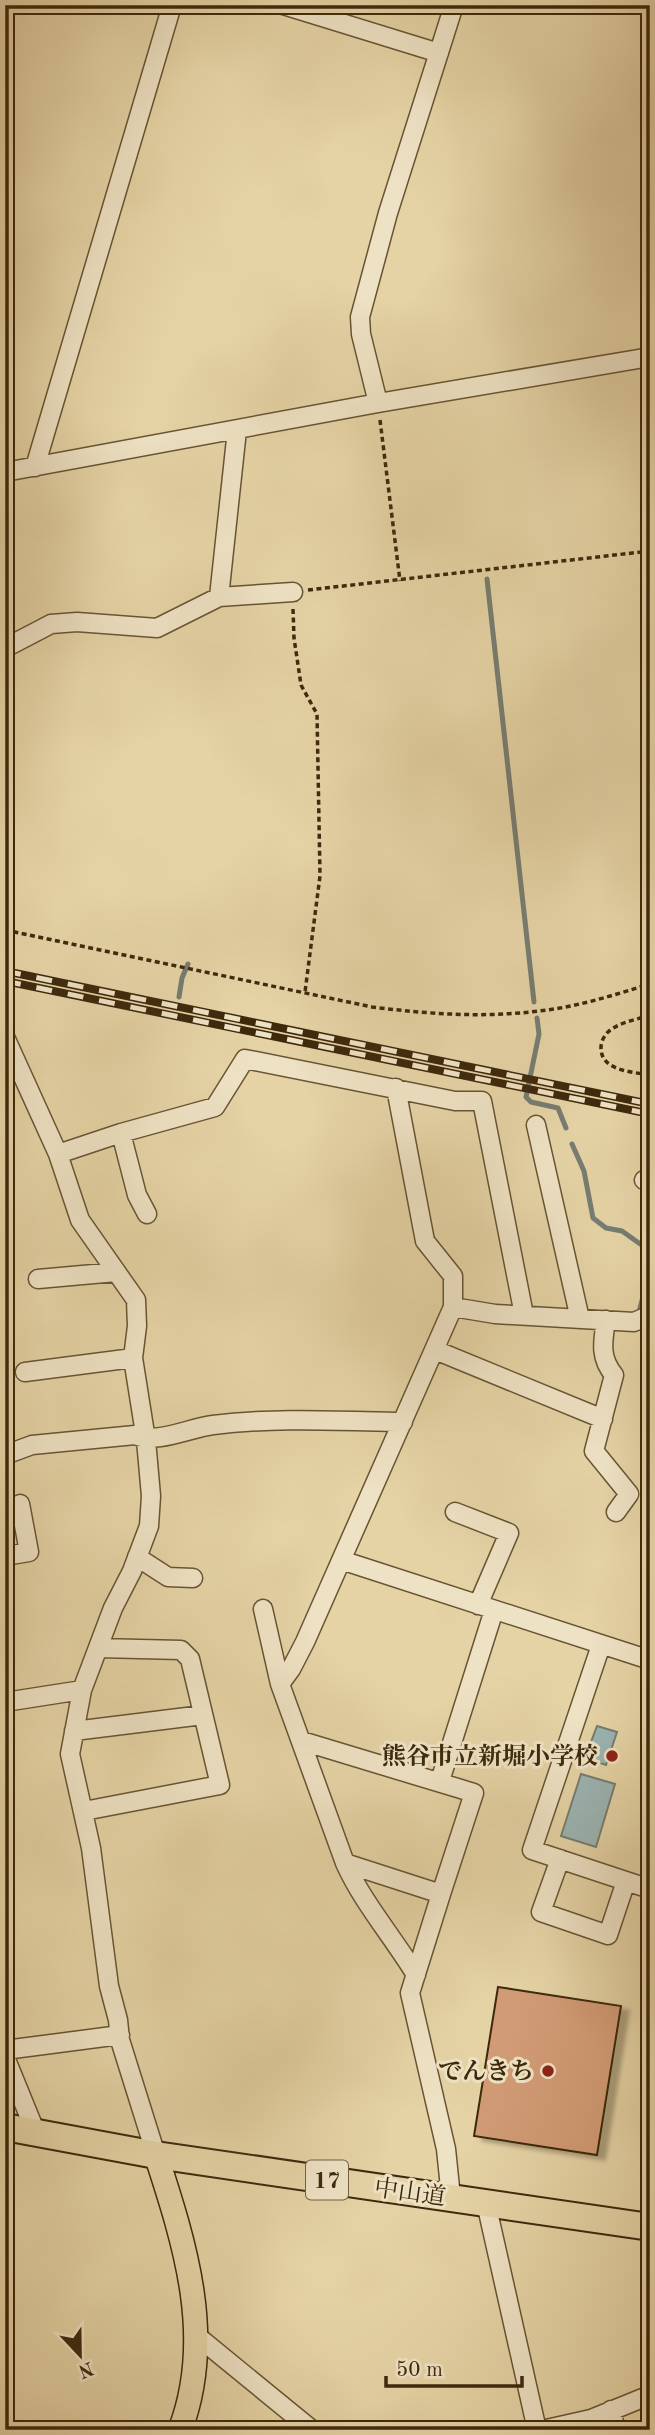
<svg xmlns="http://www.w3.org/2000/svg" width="655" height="2435" font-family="'Old Standard TT','Noto Serif JP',serif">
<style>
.water{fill:#9bb5b3;stroke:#767d71;stroke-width:2}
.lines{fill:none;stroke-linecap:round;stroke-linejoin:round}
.stream{stroke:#767d71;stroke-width:5}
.building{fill:#d19b74;stroke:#3e290d;stroke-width:2;filter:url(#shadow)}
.minor-casing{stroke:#685433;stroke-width:21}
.major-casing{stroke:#3e290d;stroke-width:26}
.highway-casing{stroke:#3e290d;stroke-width:30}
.path{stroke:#3e290d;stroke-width:3.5;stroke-dasharray:5 3.5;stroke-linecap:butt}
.minor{stroke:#eee2c4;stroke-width:18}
.major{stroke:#e5d3a5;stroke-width:23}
.highway{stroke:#e5d3a5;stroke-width:26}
.rail-casing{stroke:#3e290d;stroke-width:8}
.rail{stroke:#eee2c4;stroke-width:5;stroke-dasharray:16;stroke-linecap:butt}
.poi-dot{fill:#8f2418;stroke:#eee2c4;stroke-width:2.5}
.labels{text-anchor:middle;stroke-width:6;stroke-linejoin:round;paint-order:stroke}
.shield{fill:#eee2c4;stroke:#736044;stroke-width:2}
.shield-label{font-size:23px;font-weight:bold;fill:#3e290d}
.poi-label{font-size:24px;font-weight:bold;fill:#3e290d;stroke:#eee2c4;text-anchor:end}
.street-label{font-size:24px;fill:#3e290d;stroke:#eee2c4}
</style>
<defs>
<filter id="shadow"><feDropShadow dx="8" dy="4.5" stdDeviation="2" flood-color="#0004"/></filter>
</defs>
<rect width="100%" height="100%" fill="#e5d3a5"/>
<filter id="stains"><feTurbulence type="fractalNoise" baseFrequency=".00286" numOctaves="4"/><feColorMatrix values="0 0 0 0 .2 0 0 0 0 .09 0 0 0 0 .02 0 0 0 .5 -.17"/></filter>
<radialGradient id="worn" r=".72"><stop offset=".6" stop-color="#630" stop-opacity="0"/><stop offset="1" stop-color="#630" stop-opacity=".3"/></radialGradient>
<path class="water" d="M597 1726 617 1732 606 1765 585 1758Z
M581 1774 615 1784 596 1847 561 1836Z"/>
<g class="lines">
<path class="stream" d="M487 579 534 1002
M179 997 182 978 188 964
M537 1018 539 1034 526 1097 531 1102 558 1108 566 1128
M572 1144 584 1171 593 1218 606 1228 622 1231 643 1246C649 1271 647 1283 640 1308"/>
</g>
<path class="building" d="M498 1987 621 2006 597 2155 474 2136Z"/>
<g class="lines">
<defs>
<path id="minor" d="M283 5 439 53
M378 403 361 334 360 317 388 213 454 5
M35 467 172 5
M5 472 378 403 650 357
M219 597 237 430
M5 648 51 624 77 622 157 628 219 597 293 592
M5 1037 58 1154 80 1220 136 1300 137 1326 133 1358 146 1440 151 1496 149 1526 132 1571 113 1608 82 1690 70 1754 91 1848 109 1986 118 2020 120 2040 156 2155
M396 1088 425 1241 453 1276V1307L305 1642 291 1669 280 1684 345 1863C363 1903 393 1937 416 1975
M536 1125 580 1319
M121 1133 137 1195 147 1214
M58 1154 121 1133 215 1107 245 1059 455 1101H482L524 1315
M644 1180 650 1181
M38 1279 116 1272
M453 1307 495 1314 634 1322 650 1315
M606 1320C603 1341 599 1357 614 1375L594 1451 629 1494 616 1512
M435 1350 603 1419
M25 1372 133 1358
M5 1455 32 1445 135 1435C158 1444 189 1428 213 1425 277 1417 340 1421 403 1422
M455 1512 509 1533 478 1605
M5 1556 29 1552 20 1504
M137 1557 168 1577 193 1578
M341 1560 650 1660
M263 1609 280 1684
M601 1645 532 1850 650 1889
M5 1702 82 1690
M74 1731 203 1715
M302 1741 474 1793 441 1894
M440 1781 494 1610
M84 1811 220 1785 190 1659 181 1650 98 1648
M560 1859 541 1912 608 1935 626 1881
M345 1863 441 1894 410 1993 446 2149 451 2197
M5 2050 120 2035
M5 2057 36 2133
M486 2203 537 2430
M197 2336 312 2430
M611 2410 616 2430
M542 2430 591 2419 650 2395"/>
<path id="major" d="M156 2155C185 2244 215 2338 180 2430"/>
<path id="highway" d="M5 2127 156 2155 650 2227"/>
</defs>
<use href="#minor" class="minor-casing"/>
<use href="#major" class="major-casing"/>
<use href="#highway" class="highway-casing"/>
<path class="path" d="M380 420 400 581
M308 590 650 551
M293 609 294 638 301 685 317 714 320 876 305 992
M5 930 372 1007C429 1014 482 1018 539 1011 577 1007 614 995 650 984
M650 1015C636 1020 619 1022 608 1032 604 1036 601 1042 601 1047 600 1071 633 1072 650 1075"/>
<use href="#minor" class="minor"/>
<use href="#major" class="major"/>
<use href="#highway" class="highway"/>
<defs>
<path id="rail" d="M5 971 650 1104
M5 981 650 1114"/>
</defs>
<use href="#rail" class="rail-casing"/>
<use href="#rail" class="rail"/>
</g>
<g class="poi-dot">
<circle cx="612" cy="1756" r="7"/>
<circle cx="548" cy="2071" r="7"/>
</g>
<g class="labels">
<rect class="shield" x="306" y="2160.5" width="42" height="39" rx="5"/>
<g class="shield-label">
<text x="327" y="2188">17</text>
</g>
<g class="poi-label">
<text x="598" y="1764">熊谷市立新堀小学校</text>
<text x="534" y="2079">でんきち</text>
</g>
<g class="street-label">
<text transform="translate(410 2192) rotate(8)" y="8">中山道</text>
</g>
</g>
<rect width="655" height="2435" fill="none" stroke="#e5d3a5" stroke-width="28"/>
<rect x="7" y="7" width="641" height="2421" fill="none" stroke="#3e290d" stroke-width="3.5"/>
<rect x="14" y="14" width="627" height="2407" fill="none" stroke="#3e290d" stroke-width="2"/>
<g transform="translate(80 2355) rotate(158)" stroke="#eee2c4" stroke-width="5" paint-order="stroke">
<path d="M0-5L12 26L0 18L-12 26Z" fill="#3e290d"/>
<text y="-10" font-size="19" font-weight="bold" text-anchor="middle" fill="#3e290d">N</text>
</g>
<path d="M386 2376v10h136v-10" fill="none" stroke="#3e290d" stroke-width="3.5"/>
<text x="396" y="2376" font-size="21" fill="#3e290d" stroke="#eee2c4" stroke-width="5" paint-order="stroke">50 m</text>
<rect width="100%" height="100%" filter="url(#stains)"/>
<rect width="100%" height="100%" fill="url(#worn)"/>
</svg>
